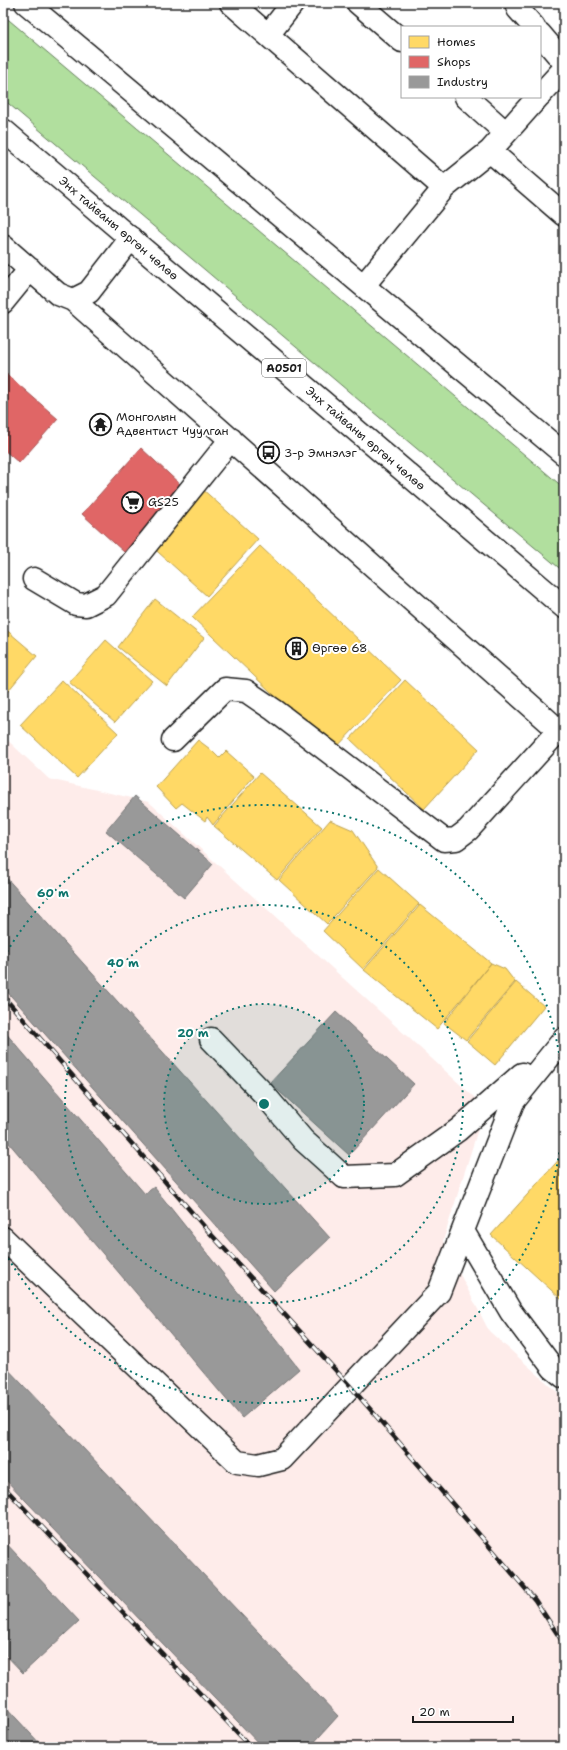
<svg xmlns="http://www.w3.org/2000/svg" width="567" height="1750" font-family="'Shantell Sans',sans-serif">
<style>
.built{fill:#feecea}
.green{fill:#b1df9e;stroke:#667e5d}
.homes{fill:#ffd966;stroke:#bba050}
.shops{fill:#e06666;stroke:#a55050}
.industry{fill:#999;stroke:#747474}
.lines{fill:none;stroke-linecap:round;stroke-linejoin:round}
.minor-casing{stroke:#1c1c1c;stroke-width:25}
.highway-casing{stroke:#1c1c1c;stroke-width:25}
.minor{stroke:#fff;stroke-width:22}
.highway{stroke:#fff;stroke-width:22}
.rail-casing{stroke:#1c1c1c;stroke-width:4.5}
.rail{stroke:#fff;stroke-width:3;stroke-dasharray:9;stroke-linecap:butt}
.ring{fill:none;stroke:#0f766e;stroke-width:2;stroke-dasharray:2 4}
.labels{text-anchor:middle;stroke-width:4;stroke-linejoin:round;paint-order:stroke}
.shield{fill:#fff;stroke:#606060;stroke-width:1}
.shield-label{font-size:11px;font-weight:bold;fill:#1c1c1c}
.street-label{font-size:12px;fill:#1c1c1c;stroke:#fff}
.poi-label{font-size:12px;fill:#1c1c1c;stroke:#fff;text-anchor:start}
.centre{fill:#0f766e;stroke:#fff;stroke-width:2}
.ring-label{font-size:12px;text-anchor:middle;font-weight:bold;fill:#0f766e;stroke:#fff;stroke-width:4;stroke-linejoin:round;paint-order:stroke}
</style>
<rect width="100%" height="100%" fill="#fff"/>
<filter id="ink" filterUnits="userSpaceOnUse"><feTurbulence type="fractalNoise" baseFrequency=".025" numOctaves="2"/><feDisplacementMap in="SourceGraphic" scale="8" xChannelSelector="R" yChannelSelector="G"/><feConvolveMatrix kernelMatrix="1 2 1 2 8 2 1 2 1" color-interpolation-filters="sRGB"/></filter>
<g filter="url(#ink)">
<path class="built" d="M3 736 49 779 149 802 485 1107 443 1241 489 1331 564 1398V1747H3Z"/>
<path class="green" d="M3 15 564 488V572L348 391 3 99Z"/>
<path class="homes" d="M200 487 258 539 207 596 149 544Z
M260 546 401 680 333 751 192 617Z
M155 599 204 638 167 686 118 647Z
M3 627 37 656 3 697Z
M106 640 152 681 115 722 69 682Z
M62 680 118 733 77 778 20 725Z
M405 680 479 749 424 809 350 739Z
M198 740 210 749 219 758 226 751 254 776 213 825 207 817 205 821 182 803 176 808 156 787Z
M260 773 322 827 277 880 214 826Z
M330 820 353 830 378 867 327 924 279 880Z
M379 868 419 904 363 969 323 931Z
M420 905 491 963 437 1029 364 970Z
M491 963 505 969 515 982 466 1040 444 1023Z
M516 982 544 1006 495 1065 467 1041Z
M564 1154V1298L562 1300 491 1235Z"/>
<path class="shops" d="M3 371 58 419 19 463 3 449Z
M141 448 183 487 124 552 82 514Z"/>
<path class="industry" d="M135 796 213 864 184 898 106 831Z
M3 874 330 1238 274 1291 3 987Z
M336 1012 414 1084 349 1155 270 1083Z
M4 1031 145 1194 154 1187 299 1369 242 1418 3 1136V1032Z
M3 1364 338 1716 310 1747H262L3 1477Z
M3 1540 79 1621 23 1673 3 1652Z
M3 1704 43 1747H3Z"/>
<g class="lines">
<defs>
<path id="minor" d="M231 3 444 188
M358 3 402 41
M516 3 518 9 534 27
M540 34 564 62
M268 35 293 3
M540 95 564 69
M466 97 506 133
M490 151 564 215
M3 246 58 294 73 300 89 292 131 238
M364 285 444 188 490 151 538 97
M73 300 564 735
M3 302 30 269
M34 579 76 604 86 605 106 595 231 439
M173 740 225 689 246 691 274 710 444 840 456 839 468 830 559 730
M211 1039 263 1093 303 1140 344 1177 395 1175 458 1130 522 1074
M463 1231 511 1312 553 1368 564 1377
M3 1238 237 1462 258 1465 282 1459 439 1292 513 1102 564 1039"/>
<g id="highway">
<path d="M26 3 564 454"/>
<path id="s1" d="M3 130 564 607"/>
</g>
</defs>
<use href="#minor" class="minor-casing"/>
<use href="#highway" class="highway-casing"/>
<use href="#minor" class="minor"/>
<use href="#highway" class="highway"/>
<defs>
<path id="rail" d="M3 996 209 1232 350 1386 484 1540 535 1600 564 1644
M3 1486 251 1747"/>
</defs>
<use href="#rail" class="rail-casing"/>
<use href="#rail" class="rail"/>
</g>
</g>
<circle cx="264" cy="1104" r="100" fill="#0f766e" fill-opacity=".12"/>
<g class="ring">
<circle cx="264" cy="1104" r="100"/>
<circle cx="264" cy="1104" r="199"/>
<path d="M4 957A299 299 0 1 1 4 1251"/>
</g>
<defs>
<symbol id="temple-ring" viewBox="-11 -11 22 22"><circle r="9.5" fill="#fff" stroke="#1c1c1c" stroke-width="1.5"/><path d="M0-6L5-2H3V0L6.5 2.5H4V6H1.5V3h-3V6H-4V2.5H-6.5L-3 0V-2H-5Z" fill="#1c1c1c"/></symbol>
<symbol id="bus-ring" viewBox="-11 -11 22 22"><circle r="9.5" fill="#fff" stroke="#1c1c1c" stroke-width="1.5"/><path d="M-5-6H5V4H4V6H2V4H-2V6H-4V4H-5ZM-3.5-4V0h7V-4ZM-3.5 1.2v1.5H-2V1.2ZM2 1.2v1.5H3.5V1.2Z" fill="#1c1c1c"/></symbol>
<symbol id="supermarket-ring" viewBox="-11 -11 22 22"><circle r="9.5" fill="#fff" stroke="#1c1c1c" stroke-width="1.5"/><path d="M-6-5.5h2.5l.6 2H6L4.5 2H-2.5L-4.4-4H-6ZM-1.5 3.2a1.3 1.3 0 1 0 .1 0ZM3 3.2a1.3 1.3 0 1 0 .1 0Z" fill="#1c1c1c"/></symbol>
<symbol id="building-ring" viewBox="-11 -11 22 22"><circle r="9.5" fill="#fff" stroke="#1c1c1c" stroke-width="1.5"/><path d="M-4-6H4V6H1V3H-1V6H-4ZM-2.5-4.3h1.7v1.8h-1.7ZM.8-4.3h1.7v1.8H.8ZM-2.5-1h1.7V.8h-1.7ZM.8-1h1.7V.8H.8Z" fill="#1c1c1c"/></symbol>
</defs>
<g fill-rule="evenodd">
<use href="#temple-ring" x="88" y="412" width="25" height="25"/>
<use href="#bus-ring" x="256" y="440" width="25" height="25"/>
<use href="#supermarket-ring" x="120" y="490" width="25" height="25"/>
<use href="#building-ring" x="284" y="636" width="25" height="25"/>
</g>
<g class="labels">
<rect class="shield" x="262" y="359" width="44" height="18" rx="3"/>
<g class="shield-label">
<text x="284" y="372">A0501</text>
</g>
<g class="street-label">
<text dy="4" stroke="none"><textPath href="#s1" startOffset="152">Энх тайваны өргөн чөлөө</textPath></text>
<text dy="4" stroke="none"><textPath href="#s1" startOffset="476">Энх тайваны өргөн чөлөө</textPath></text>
</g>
<g class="poi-label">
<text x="116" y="421">Монголын<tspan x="116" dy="14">Адвентист Чуулган</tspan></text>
<text x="284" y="457">3-р Эмнэлэг</text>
<text x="148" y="506">GS25</text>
<text x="312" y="652">Өргөө 68</text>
</g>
</g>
<circle cx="264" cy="1104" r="6" class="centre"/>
<g class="ring-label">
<text x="53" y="897">60 m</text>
<text x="123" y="967">40 m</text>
<text x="193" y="1037">20 m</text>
</g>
<rect width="567" height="1750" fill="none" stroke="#fff" stroke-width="16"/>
<rect x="8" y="8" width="551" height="1734" fill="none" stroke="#1c1c1c" stroke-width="1.5" filter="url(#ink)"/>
<rect x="401" y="26" width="140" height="72" fill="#ffffff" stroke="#a4a4a4"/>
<rect x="409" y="36" width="20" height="12" fill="#ffd966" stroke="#a4a4a4"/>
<text x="437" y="46" font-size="12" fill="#1c1c1c">Homes</text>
<rect x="409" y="56" width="20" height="12" fill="#e06666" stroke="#a4a4a4"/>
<text x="437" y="66" font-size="12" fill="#1c1c1c">Shops</text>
<rect x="409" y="76" width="20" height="12" fill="#999999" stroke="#a4a4a4"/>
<text x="437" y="86" font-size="12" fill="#1c1c1c">Industry</text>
<path d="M413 1716v6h100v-6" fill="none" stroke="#1c1c1c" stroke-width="2"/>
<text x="419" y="1716" font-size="12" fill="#1c1c1c" stroke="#ffffff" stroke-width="3" paint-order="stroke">20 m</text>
</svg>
